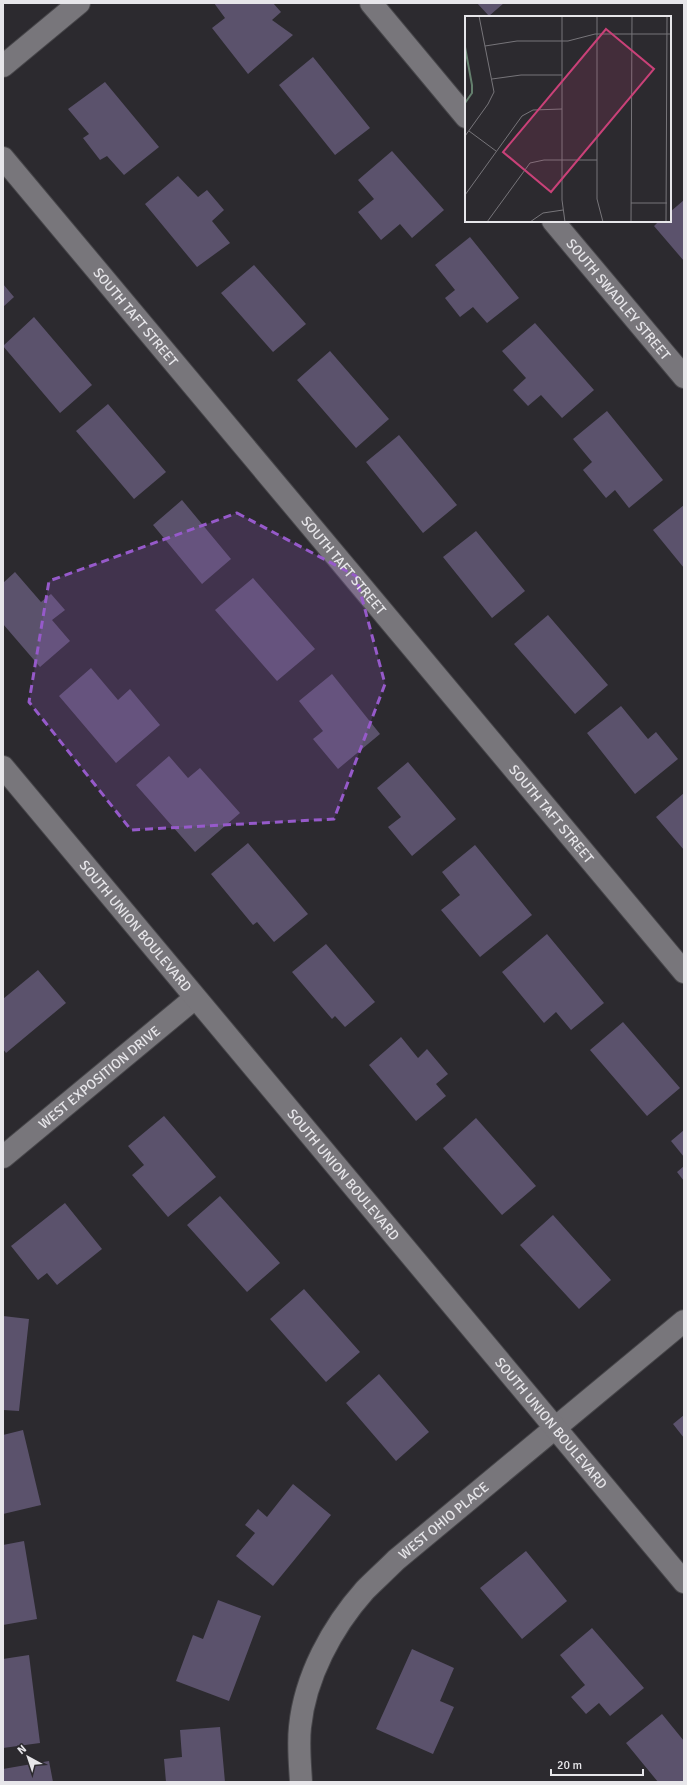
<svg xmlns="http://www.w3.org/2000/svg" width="687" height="1785" font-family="Signika,sans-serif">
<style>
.building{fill:#5b526c}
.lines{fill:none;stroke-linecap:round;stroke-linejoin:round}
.street-casing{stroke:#47464a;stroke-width:24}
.secondary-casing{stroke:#47464a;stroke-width:24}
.street{stroke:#78767b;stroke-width:22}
.secondary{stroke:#78767b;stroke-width:22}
.marked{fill:#965aca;fill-opacity:0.2;stroke:#965aca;stroke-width:3;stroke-dasharray:8 5;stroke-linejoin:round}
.labels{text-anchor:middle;stroke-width:3;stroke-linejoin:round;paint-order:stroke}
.street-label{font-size:14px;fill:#e7e6ea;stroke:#2c2a2f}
.inset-river{fill:none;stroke:#647f6d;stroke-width:2}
.inset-road{fill:none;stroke:#77757a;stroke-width:1}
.view{fill:#c94178;fill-opacity:0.15;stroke:#c94178;stroke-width:2}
.inset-edge{fill:none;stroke:#e7e6ea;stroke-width:2}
</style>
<rect width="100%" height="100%" fill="#2c2a2f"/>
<path class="building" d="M214 3H273L281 12 272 20 293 35 248 74 212 28 225 18Z
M477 3H504L489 16Z
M313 57 370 128 335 155 279 85Z
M105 82 159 147 124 175 107 156 100 160 83 138 89 134 68 109Z
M392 151 444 210 412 238 400 224 381 240 358 212 374 199 358 180Z
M178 176 198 197 207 190 224 210 212 221 230 243 197 267 145 204Z
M684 200V261L654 226 659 221H670V212Z
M470 237 519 298 487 323 473 307 460 317 445 298 455 290 435 265Z
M254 265 306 324 273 352 221 293Z
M3 284 14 297 3 307Z
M34 317 92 385 60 413 3 346Z
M535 323 594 390 562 418 541 395 528 406 513 390 526 378 502 351Z
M330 351 389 419 356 448 297 380Z
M108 404 166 472 134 499 76 431Z
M607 411 663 480 629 508 615 490 606 498 583 470 592 462 573 439Z
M399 435 457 505 423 533 366 462Z
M182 500 231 559 202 584 153 525Z
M684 505V568L653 530Z
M476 531 525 591 492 618 443 557Z
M15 572 41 602 51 594 65 610 52 620 70 641 40 667 3 624V583Z
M253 578 315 649 277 681 215 610Z
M548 615 608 685 575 714 514 644Z
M91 668 118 700 130 689 160 725 116 763 59 696Z
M332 674 380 734 338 769 313 739 323 731 299 701Z
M621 706 648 739 656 732 678 759 635 794 587 733Z
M169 756 188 778 200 768 240 813 195 852 136 785Z
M408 762 456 819 412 856 388 827 401 817 377 788Z
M684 793V850L656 817Z
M248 843 308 914 274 942 257 922 253 925 211 874Z
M475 845 532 915 480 957 441 910 460 895 442 872Z
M547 934 604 1003 571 1030 556 1012 544 1023 502 972Z
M326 944 375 1002 345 1027 335 1016 332 1019 292 972Z
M38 970 66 1003 6 1053 3 1049V999Z
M623 1022 680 1088 647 1116 590 1050Z
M401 1037 418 1058 427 1049 448 1074 436 1084 446 1096 416 1121 369 1065Z
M164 1116 216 1177 168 1217 132 1175 144 1165 128 1146Z
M476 1118 536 1186 502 1215 443 1148Z
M684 1130V1157L671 1141Z
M684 1166V1181L677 1172Z
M220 1196 280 1263 247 1292 187 1225Z
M65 1203 102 1249 57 1285 47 1273 38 1280 11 1246Z
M553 1215 611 1280 579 1309 520 1245Z
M304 1289 360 1352 326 1382 270 1319Z
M3 1316 29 1319 19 1411 3 1410Z
M379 1374 429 1432 396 1461 346 1403Z
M684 1415V1438L673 1424Z
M23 1430 41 1505 3 1514V1435Z
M293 1484 331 1515 273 1586 236 1556 255 1533 245 1525 258 1509 267 1517Z
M24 1541 37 1619 3 1625V1545Z
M526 1551 567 1601 522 1639 480 1588Z
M218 1600 261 1616 229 1701 176 1681 193 1635 203 1639Z
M592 1628 644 1688 610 1716 599 1703 586 1714 571 1697 585 1685 560 1655Z
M412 1649 454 1668 440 1701 454 1707 433 1754 376 1729Z
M29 1655 40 1743 3 1748V1659Z
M662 1714 684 1741V1782H658L626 1743Z
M220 1727 225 1782H166L164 1759 182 1757 180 1730Z
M49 1761 53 1782H3V1769Z"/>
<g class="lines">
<defs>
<g id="street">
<path d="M371 3 466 117"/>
<path d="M3 66 79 3"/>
<path id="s1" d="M3 158 684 972"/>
<path id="s2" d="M553 221 684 377"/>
<path id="s3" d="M3 1157 195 998"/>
<path id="s4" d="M301 1782C300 1764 298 1745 300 1727 305 1677 332 1627 365 1590 375 1580 386 1570 396 1560L684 1321"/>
</g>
<g id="secondary">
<path id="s5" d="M3 767 684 1582"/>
</g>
</defs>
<use href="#street" class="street-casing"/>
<use href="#secondary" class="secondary-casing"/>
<use href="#street" class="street"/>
<use href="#secondary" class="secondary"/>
</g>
<path class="marked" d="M237 513 356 576 385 684 334 819 131 830 29 702 49 581Z"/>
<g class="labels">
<g class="street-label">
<text dy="5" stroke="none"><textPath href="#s2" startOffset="102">SOUTH SWADLEY STREET</textPath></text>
<text dy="5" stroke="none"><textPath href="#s1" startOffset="207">SOUTH TAFT STREET</textPath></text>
<text dy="5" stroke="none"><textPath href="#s1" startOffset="531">SOUTH TAFT STREET</textPath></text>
<text dy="5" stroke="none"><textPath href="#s1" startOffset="855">SOUTH TAFT STREET</textPath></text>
<text dy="5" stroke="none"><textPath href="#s5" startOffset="207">SOUTH UNION BOULEVARD</textPath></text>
<text dy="5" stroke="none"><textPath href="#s3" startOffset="125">WEST EXPOSITION DRIVE</textPath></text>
<text dy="5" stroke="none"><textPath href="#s5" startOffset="531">SOUTH UNION BOULEVARD</textPath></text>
<text dy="5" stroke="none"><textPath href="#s5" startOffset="855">SOUTH UNION BOULEVARD</textPath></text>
<text dy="5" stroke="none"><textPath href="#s4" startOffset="314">WEST OHIO PLACE</textPath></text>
</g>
</g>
<g transform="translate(465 16)">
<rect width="206" height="206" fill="#2c2a2f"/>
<path class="inset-river" d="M0 31 7 69V77L0 87"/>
<path class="inset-road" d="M97 0V184L100 206M132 0V183L138 206M20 30 52 25H103L130 18H206M27 63 56 59H97M4 115 31 135M0 120 23 88 29 76 14 0M0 179 57 100 68 94 97 93M166 187H202M22 206 65 147 79 144H132M65 206 78 197 98 194M166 206 167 0M201 206 202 0"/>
<path class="view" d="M141 13 189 53 86 176 38 136Z"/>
<rect width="206" height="206" class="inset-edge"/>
</g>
<rect width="687" height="1785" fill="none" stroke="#e7e6ea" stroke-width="8"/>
<g transform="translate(28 1757) rotate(320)" stroke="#2c2a2f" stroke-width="3" paint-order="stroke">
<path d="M0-3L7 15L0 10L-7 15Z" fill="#e7e6ea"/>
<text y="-6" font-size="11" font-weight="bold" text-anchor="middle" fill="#e7e6ea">N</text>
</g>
<path d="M551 1769v6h92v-6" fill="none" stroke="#e7e6ea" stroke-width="2"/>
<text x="557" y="1769" font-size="12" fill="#e7e6ea" stroke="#2c2a2f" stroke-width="3" paint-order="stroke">20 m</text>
</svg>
